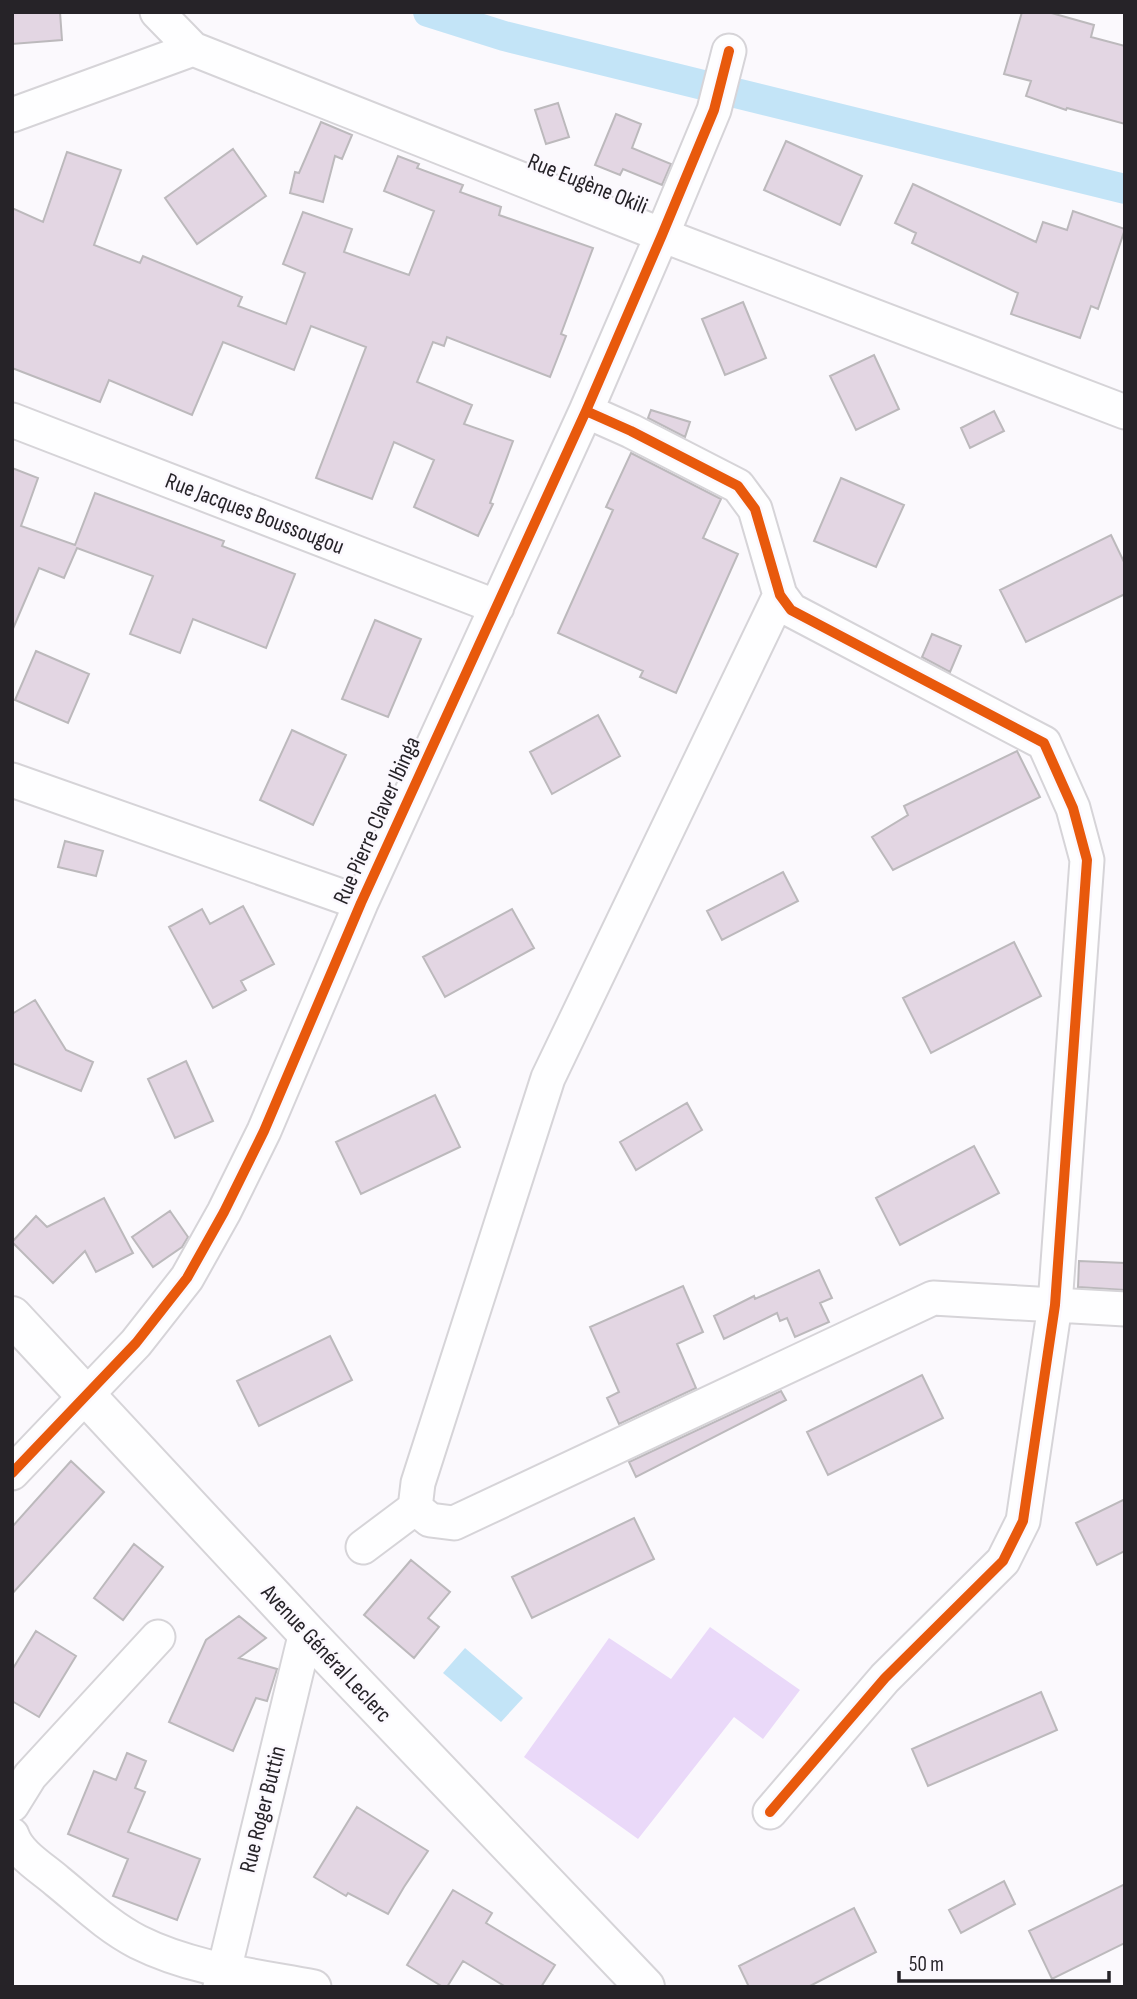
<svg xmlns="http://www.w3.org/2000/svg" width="1137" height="1999" font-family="'Sofia Sans Condensed',sans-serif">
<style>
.green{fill:#ead9f9}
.water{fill:#c3e4f7}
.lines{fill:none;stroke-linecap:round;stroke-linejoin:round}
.canal{stroke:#c3e4f7;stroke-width:30}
.building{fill:#e3d6e3;stroke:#bcb9bc;stroke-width:2}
.street-casing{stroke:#d6d4d8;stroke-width:37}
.primary-casing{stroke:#d6d4d8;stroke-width:42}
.street{stroke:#fefeff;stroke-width:33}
.primary{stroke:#fefeff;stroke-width:38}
.cycleway-casing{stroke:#fbf8fe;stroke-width:15}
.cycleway{stroke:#e8590c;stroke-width:10}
.labels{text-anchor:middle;stroke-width:5;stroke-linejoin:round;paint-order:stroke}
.street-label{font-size:23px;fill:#262328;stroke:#fbf8fe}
</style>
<rect width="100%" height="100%" fill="#fbf9fd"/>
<path class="green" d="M710 1627 800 1690 763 1739 734 1717 638 1839 524 1757 609 1638 671 1679Z"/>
<path class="water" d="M465 1648 523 1698 501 1722 443 1673Z"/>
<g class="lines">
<path class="canal" d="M428 12 504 36 1125 189"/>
</g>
<path class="building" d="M12 12H60L62 40 12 44Z
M1022 12H1048L1094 25 1091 37 1125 46V124L1067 108 1066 110 1026 96 1031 81 1004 74Z
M558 103 569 137 546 144 535 110Z
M616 114 641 124 632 148 671 164 662 185 623 169 620 175 595 165Z
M321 122 352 135 342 159 335 156 323 202 290 193 295 172 299 173Z
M786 141 862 176 840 225 764 190Z
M233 149 266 196 197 244 165 198Z
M67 152 121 170 94 245 140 263 143 256 242 297 238 306 286 324 305 273 283 264 303 212 352 229 344 252 409 275 434 211 384 191 398 156 419 164 417 168 463 185 460 192 501 207 499 215 593 248 561 334 566 336 550 377 447 337 444 346 433 342 417 382 472 405 464 424 513 441 490 503 493 504 478 536 414 507 434 460 394 442 372 499 316 478 366 347 311 326 294 370 223 342 192 415 109 380 100 402 12 368V208L43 222Z
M913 184 1036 242 1043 222 1067 230 1073 211 1125 229 1098 309 1091 306 1080 338 1011 314 1018 293 912 243 916 233 895 223Z
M743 302 766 358 725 375 702 319Z
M874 355 899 409 856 430 830 376Z
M651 410 690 422 685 437 648 418Z
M994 411 1004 431 970 448 961 428Z
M631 453 721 499 703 538 738 554 676 693 640 677 643 671 558 633 613 510 606 507Z
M12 468 38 478 21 526 75 545 95 493 224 541 222 546 295 574 266 648 193 619 180 653 130 634 153 576 77 548 64 578 39 568 12 631Z
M841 478 904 505 876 567 814 541Z
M1111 535 1125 564V594L1026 642 1000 590Z
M375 620 421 639 388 717 342 699Z
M932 634 961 646 950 672 922 657Z
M36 651 89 674 68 723 15 700Z
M598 715 620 756 552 794 530 752Z
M292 730 346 755 313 825 260 800Z
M1017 751 1040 797 893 870 872 837 908 815 904 806Z
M65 841 103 851 96 876 58 867Z
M783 872 798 901 722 940 707 911Z
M243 906 274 964 241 981 246 990 213 1008 169 927 202 909 210 924Z
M512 909 534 948 445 997 423 957Z
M1014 942 1041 996 931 1053 903 998Z
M35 1000 66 1050 93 1062 81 1091 12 1063V1014Z
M186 1061 213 1121 175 1138 148 1079Z
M435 1095 460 1147 361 1194 336 1142Z
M687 1103 702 1130 636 1170 620 1142Z
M974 1146 999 1193 900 1245 876 1198Z
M104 1198 133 1253 96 1272 85 1251 53 1283 12 1242 36 1216 47 1227Z
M170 1211 188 1237 182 1247 153 1267 132 1237Z
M1079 1261 1125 1263V1290L1078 1287Z
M819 1270 832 1298 820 1303 829 1322 795 1337 787 1318 780 1321 777 1313 724 1339 714 1316 754 1296 755 1299Z
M683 1286 703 1332 677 1344 696 1388 619 1424 607 1398 619 1392 590 1327Z
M330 1336 352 1380 259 1426 237 1381Z
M922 1375 943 1418 828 1475 807 1432Z
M781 1391 786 1400 636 1477 629 1462Z
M71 1461 104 1492 12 1594V1527Z
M1125 1499V1551L1097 1565 1076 1523Z
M634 1518 654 1559 532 1618 512 1577Z
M134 1544 163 1567 123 1620 94 1598Z
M411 1560 450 1592 428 1618 439 1627 414 1658 364 1615Z
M239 1616 266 1638 239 1658 277 1669 267 1701 256 1698 233 1751 169 1722 206 1640Z
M36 1631 76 1656 39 1717 12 1701V1670Z
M1041 1692 1057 1730 928 1786 912 1749Z
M127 1753 146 1761 135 1788 145 1792 128 1832 200 1859 177 1920 113 1896 128 1859 68 1834 94 1771 116 1780Z
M357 1807 428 1851 404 1887 388 1914 348 1893 346 1896 314 1877Z
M1004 1881 1015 1904 961 1933 949 1910Z
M1125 1884V1943L1052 1979 1029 1931Z
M453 1890 492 1913 486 1923 555 1965 541 1987H506L463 1961 447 1987H443L407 1965Z
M854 1908 876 1952 808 1987H749L739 1966Z"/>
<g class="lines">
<defs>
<path id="street" d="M157 12 193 49 662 235 1125 412
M12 115 193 49
M586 411 631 431 738 486 755 509 780 595 791 610 1044 743 1073 808 1087 860 1055 1305 1023 1521 1003 1561 885 1678 770 1812
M12 420 497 607
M12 780 361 903
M12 1473 136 1343 187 1278 224 1212 264 1131 361 903 586 411 662 235 714 110 729 51
M415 1508 430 1520 454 1523 933 1298 1125 1309
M363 1547 415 1508 418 1483 548 1078 780 595
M12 1805 30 1776 158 1637
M12 1835C18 1854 42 1868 57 1881 83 1902 107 1926 138 1942 192 1969 256 1976 314 1987
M220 1987 306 1632"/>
<path id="primary" d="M12 1316 306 1632 645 1987"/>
</defs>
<use href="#street" class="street-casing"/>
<use href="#primary" class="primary-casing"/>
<use href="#street" class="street"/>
<use href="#primary" class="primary"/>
<defs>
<path id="cycleway" d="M586 411 631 431 738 486 755 509 780 595 791 610 1044 743 1073 808 1087 860 1055 1305 1023 1521 1003 1561 885 1678 770 1812
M12 1473 136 1343 187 1278 224 1212 264 1131 361 903 586 411 662 235 714 110 729 51"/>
</defs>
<use href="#cycleway" class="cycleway-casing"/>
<use href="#cycleway" class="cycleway"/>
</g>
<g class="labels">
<g class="street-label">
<text transform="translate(588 183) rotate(22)" y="8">Rue Eugène Okili</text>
<text transform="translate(255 513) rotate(21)" y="8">Rue Jacques Boussougou</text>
<text transform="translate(376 820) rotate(-66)" y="8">Rue Pierre Claver Ibinga</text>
<text transform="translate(327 1653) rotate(47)" y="8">Avenue Général Leclerc</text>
<text transform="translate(262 1809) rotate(-76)" y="8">Rue Roger Buttin</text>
</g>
</g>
<rect width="1137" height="1999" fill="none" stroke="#262328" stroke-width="28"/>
<path d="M899 1971v10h210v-10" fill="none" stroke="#262328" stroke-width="3.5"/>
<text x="909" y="1971" font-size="21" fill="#262328" stroke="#fbf8fe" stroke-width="5" paint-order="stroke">50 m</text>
</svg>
